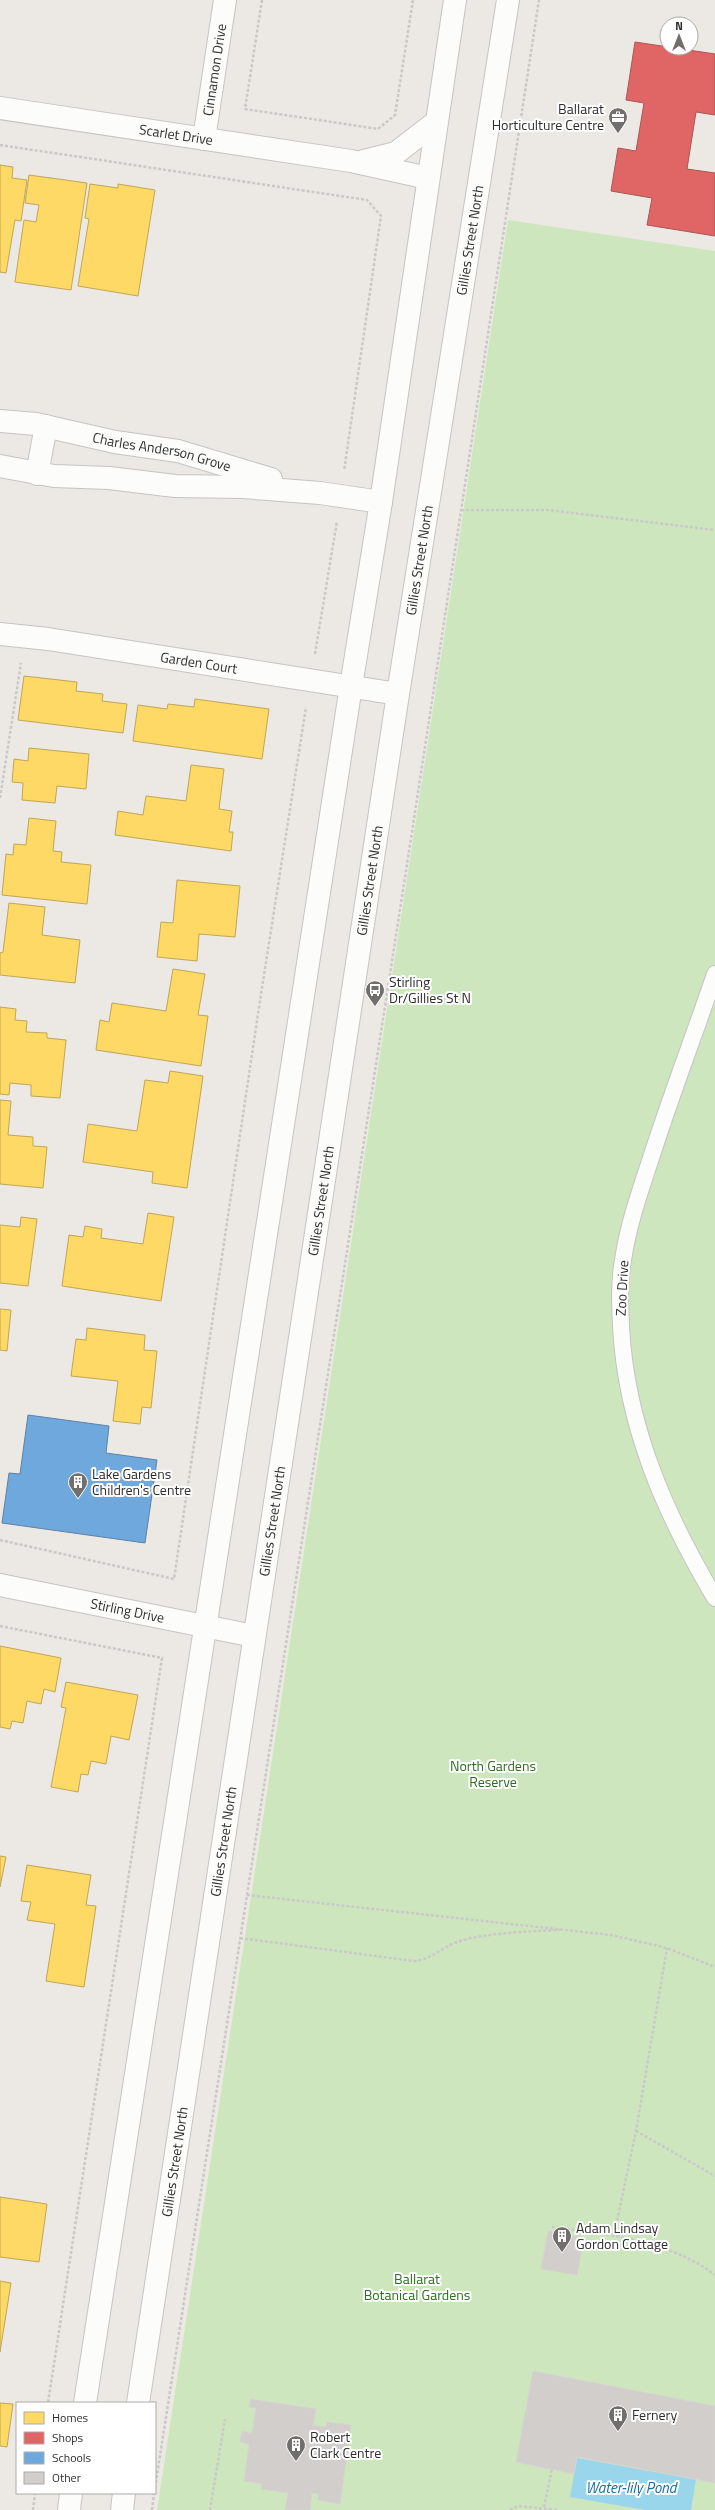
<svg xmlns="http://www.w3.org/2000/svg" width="715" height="2510" font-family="'Titillium Web',sans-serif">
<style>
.green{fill:#cee6be}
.water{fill:#99d6ec}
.homes{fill:#ffd966;stroke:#c0a655}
.shops{fill:#e06666;stroke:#ab5555}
.schools{fill:#6fa8dc;stroke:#5c83a8}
.building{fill:#d1cecb;stroke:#d7d4d0}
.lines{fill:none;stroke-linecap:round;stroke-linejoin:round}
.service-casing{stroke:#c5c4c5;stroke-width:18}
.minor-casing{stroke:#c5c4c5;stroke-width:24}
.secondary-casing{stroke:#c5c4c5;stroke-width:24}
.path{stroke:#c9c9c8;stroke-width:2.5;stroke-dasharray:3 2;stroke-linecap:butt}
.service{stroke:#fcfcfb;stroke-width:16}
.minor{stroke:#fcfcfb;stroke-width:22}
.secondary{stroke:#fcfcfb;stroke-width:22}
.labels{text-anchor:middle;stroke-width:4;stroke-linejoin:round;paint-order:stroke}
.street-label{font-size:14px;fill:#2e2e2e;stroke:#fff}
.poi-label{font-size:14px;fill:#2e2e2e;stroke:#fff;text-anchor:start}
.park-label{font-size:14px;fill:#2c6e1b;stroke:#fff}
.water-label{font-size:15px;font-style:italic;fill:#0d6fa3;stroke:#fff}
</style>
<rect width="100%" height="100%" fill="#ece8e4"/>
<path class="green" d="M508 220 715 251V2510H157Z"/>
<path class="water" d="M577 2458 696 2479 691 2510H645L570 2497Z"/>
<path class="homes" d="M0 165 13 167 12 178 27 180 21 221 15 220 6 273 0 272Z
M29 175 87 183 71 290 15 282 24 220 36 222 39 205 25 203Z
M90 184 118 188V184L155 190 138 296 78 286 89 219 85 218Z
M24 676 77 682 76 691 103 694 102 701 127 704 123 733 18 720Z
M195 699 269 709 262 759 133 741 138 705 167 709 168 704 194 707Z
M29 748 89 754 86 789 57 786 55 803 22 800 23 783 12 782 14 759 28 761Z
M191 765 224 769 219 809 232 811 229 832H233L231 851 115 835 118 811 143 815 146 796 186 801Z
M29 818 56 821 53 851 62 852 61 862 91 865 87 904 2 895 6 854 13 855 14 844 26 845Z
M177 880 240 886 235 937 199 934 197 961 157 957 161 922 173 923Z
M9 903 45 907 42 935 80 940 75 983 0 975V953L3 952Z
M173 969 205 974 198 1015 208 1016 201 1066 96 1050 100 1020 109 1022 112 1003 166 1011Z
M0 1007 16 1009 15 1020 27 1021 26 1032 47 1033V1038L66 1040 60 1098 31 1096V1085L10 1083 9 1095 0 1094Z
M170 1071 203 1076 187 1188 152 1183 153 1172 83 1162 88 1124 137 1131 145 1080 168 1083Z
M0 1100 11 1101 8 1135 33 1137V1146L47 1147 43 1188 0 1184Z
M148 1213 174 1217 161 1301 62 1286 69 1235 83 1237 85 1226 102 1229 101 1238 143 1244Z
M21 1217 37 1219 28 1286 0 1283V1225L20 1227Z
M0 1309 11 1310 7 1351 0 1350Z
M87 1328 145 1335 144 1350 157 1351 151 1408 142 1407 140 1424 113 1421 118 1381 71 1376 76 1339 86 1340Z
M0 1646 61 1658 55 1692 44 1689 41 1704 27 1701 23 1723 12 1721 10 1729 0 1727Z
M66 1682 138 1695 129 1740 111 1736 106 1764 91 1761 88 1775 81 1774 78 1792 51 1787 66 1708 61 1707Z
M0 1856 6 1857 0 1887Z
M27 1865 91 1875 86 1905 96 1906 84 1987 46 1981 55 1924 27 1920 31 1902 21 1901Z
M0 2197 47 2204 39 2262 0 2257Z
M0 2281 11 2283 0 2352Z
M0 2403 13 2404 7 2447 0 2446Z"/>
<path class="shops" d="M635 42 715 54V115L696 112 687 169 715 173V236L647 225 652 198 611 191 618 148 636 151 644 103 626 100Z"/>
<path class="schools" d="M28 1415 109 1426 106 1453 157 1460 145 1543 2 1523 9 1473 20 1474Z"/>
<path class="building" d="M548 2231 584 2238 577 2275 541 2269Z
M533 2371 715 2406V2483L577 2457 574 2474 516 2462Z
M251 2399 316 2409 313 2425 326 2427 327 2422 351 2425 340 2504 318 2500 319 2494 312 2493 310 2510H285L288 2493 261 2489 262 2484 244 2481 249 2444 240 2442 242 2431 252 2433 256 2408 249 2407Z"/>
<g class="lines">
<defs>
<path id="service" d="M715 974C694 1036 670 1098 650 1161 639 1194 628 1226 623 1260 619 1282 620 1304 621 1326 626 1425 665 1514 715 1598"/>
<g id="minor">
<path id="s1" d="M0 108 351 161 428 178"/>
<path id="s2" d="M204 139 225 0"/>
<path d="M364 161 396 153 436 122"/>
<path id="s3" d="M0 421 36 424 115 442 178 451 271 479"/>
<path d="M0 466 54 476 109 478 175 486 243 487 320 493 381 502"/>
<path d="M37 474 46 426"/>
<path id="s4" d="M0 634 48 639 398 694"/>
<path id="s5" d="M0 1585 254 1636"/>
</g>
<g id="secondary">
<path d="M85 2403 351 686 381 502 455 0"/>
<path id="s6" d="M138 2403 398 694 508 0"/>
<path d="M69 2510 71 2493"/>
<path d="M122 2510 124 2493"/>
</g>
</defs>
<use href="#service" class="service-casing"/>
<use href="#minor" class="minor-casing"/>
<use href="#secondary" class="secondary-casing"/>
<path class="path" d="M262 0 245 109 378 129 395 115 413 0
M0 145 367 200 381 216 344 471
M461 510H548L715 530
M315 654 337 521
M0 798 21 663
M0 1540 174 1579 261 994 306 707
M0 1626 162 1658 48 2403
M247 1895 611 1935 667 1948 715 1967
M240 1938 413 1961C431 1960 441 1948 457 1942 482 1933 532 1931 560 1930
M636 2131 715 2176
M552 2227C607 2234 669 2240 715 2275
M614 2235 636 2131 667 1948
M155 2488 408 858 539 0
M544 2507 552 2469
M33 2510 35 2493
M152 2510 154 2493
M210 2510 225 2419
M510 2510 518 2506 558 2510"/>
<use href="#service" class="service"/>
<use href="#minor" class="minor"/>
<use href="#secondary" class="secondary"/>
</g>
<defs>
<symbol id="office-pin" viewBox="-11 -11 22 30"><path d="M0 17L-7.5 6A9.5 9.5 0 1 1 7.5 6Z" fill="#706f6e" stroke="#fff"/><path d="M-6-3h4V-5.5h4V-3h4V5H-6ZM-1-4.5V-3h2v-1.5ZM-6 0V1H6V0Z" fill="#fff"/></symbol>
<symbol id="bus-pin" viewBox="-11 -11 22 30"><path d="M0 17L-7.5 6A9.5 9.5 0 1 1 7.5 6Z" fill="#706f6e" stroke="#fff"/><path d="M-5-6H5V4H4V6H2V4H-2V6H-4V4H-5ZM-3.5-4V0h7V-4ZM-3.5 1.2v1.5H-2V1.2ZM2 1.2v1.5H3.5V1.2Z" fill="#fff"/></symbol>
<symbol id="building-pin" viewBox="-11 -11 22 30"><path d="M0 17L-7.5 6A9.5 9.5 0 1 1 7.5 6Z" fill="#706f6e" stroke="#fff"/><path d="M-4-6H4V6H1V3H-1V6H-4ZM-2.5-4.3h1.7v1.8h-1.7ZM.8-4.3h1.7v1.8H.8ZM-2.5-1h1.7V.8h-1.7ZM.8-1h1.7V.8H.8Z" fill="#fff"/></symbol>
</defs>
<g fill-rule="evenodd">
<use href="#office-pin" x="607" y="106" width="22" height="30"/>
<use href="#bus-pin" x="364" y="979" width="22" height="30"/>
<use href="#building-pin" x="67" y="1471" width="22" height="30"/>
<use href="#building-pin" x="551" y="2225" width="22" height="30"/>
<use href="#building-pin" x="607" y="2404" width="22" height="30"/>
<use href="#building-pin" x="285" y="2434" width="22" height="30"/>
</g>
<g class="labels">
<g class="street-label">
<text dy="5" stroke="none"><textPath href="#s2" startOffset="70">Cinnamon Drive</textPath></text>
<text dy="5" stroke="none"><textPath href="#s1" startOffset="178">Scarlet Drive</textPath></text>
<text dy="5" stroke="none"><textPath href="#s6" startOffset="2188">Gillies Street North</textPath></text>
<text dy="5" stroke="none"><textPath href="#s3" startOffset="165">Charles Anderson Grove</textPath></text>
<text dy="5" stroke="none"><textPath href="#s6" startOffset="1864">Gillies Street North</textPath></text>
<text dy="5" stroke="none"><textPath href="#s4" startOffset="201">Garden Court</textPath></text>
<text dy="5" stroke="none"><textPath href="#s6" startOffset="1540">Gillies Street North</textPath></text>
<text dy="5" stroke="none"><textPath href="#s6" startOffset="1216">Gillies Street North</textPath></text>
<text transform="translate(622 1288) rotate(-87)" y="5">Zoo Drive</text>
<text dy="5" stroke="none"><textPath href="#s6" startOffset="892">Gillies Street North</textPath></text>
<text dy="5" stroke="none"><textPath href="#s5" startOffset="130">Stirling Drive</textPath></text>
<text dy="5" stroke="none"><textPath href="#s6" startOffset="568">Gillies Street North</textPath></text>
<text dy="5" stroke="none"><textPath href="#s6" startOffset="244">Gillies Street North</textPath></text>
</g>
<g class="poi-label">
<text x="604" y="114" text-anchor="end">Ballarat<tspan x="604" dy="16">Horticulture Centre</tspan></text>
<text x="389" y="987">Stirling<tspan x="389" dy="16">Dr/Gillies St N</tspan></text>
<text x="92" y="1479">Lake Gardens<tspan x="92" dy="16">Children's Centre</tspan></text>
<text x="576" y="2233">Adam Lindsay<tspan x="576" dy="16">Gordon Cottage</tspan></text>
<text x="632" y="2420">Fernery</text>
<text x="310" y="2442">Robert<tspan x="310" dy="16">Clark Centre</tspan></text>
</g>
<g class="park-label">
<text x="493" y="1771">North Gardens<tspan x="493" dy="16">Reserve</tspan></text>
<text x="417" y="2284">Ballarat<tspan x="417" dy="16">Botanical Gardens</tspan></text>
</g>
<g class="water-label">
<text x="631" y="2493">Water-lily Pond</text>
</g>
</g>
<rect x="16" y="2402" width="140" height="92" fill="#ffffff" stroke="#ababab"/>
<rect x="24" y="2412" width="20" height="12" fill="#ffd966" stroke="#ababab"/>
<text x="52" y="2422" font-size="12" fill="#2e2e2e">Homes</text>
<rect x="24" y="2432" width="20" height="12" fill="#e06666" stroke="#ababab"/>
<text x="52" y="2442" font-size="12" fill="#2e2e2e">Shops</text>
<rect x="24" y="2452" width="20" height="12" fill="#6fa8dc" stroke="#ababab"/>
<text x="52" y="2462" font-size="12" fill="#2e2e2e">Schools</text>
<rect x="24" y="2472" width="20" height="12" fill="#d1cecb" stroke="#ababab"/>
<text x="52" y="2482" font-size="12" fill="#2e2e2e">Other</text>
<g transform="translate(679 36)"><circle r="19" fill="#ffffff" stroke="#ababab"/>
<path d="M0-3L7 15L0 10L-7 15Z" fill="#706f6e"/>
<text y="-6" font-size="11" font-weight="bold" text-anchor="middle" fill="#2e2e2e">N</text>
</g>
</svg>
